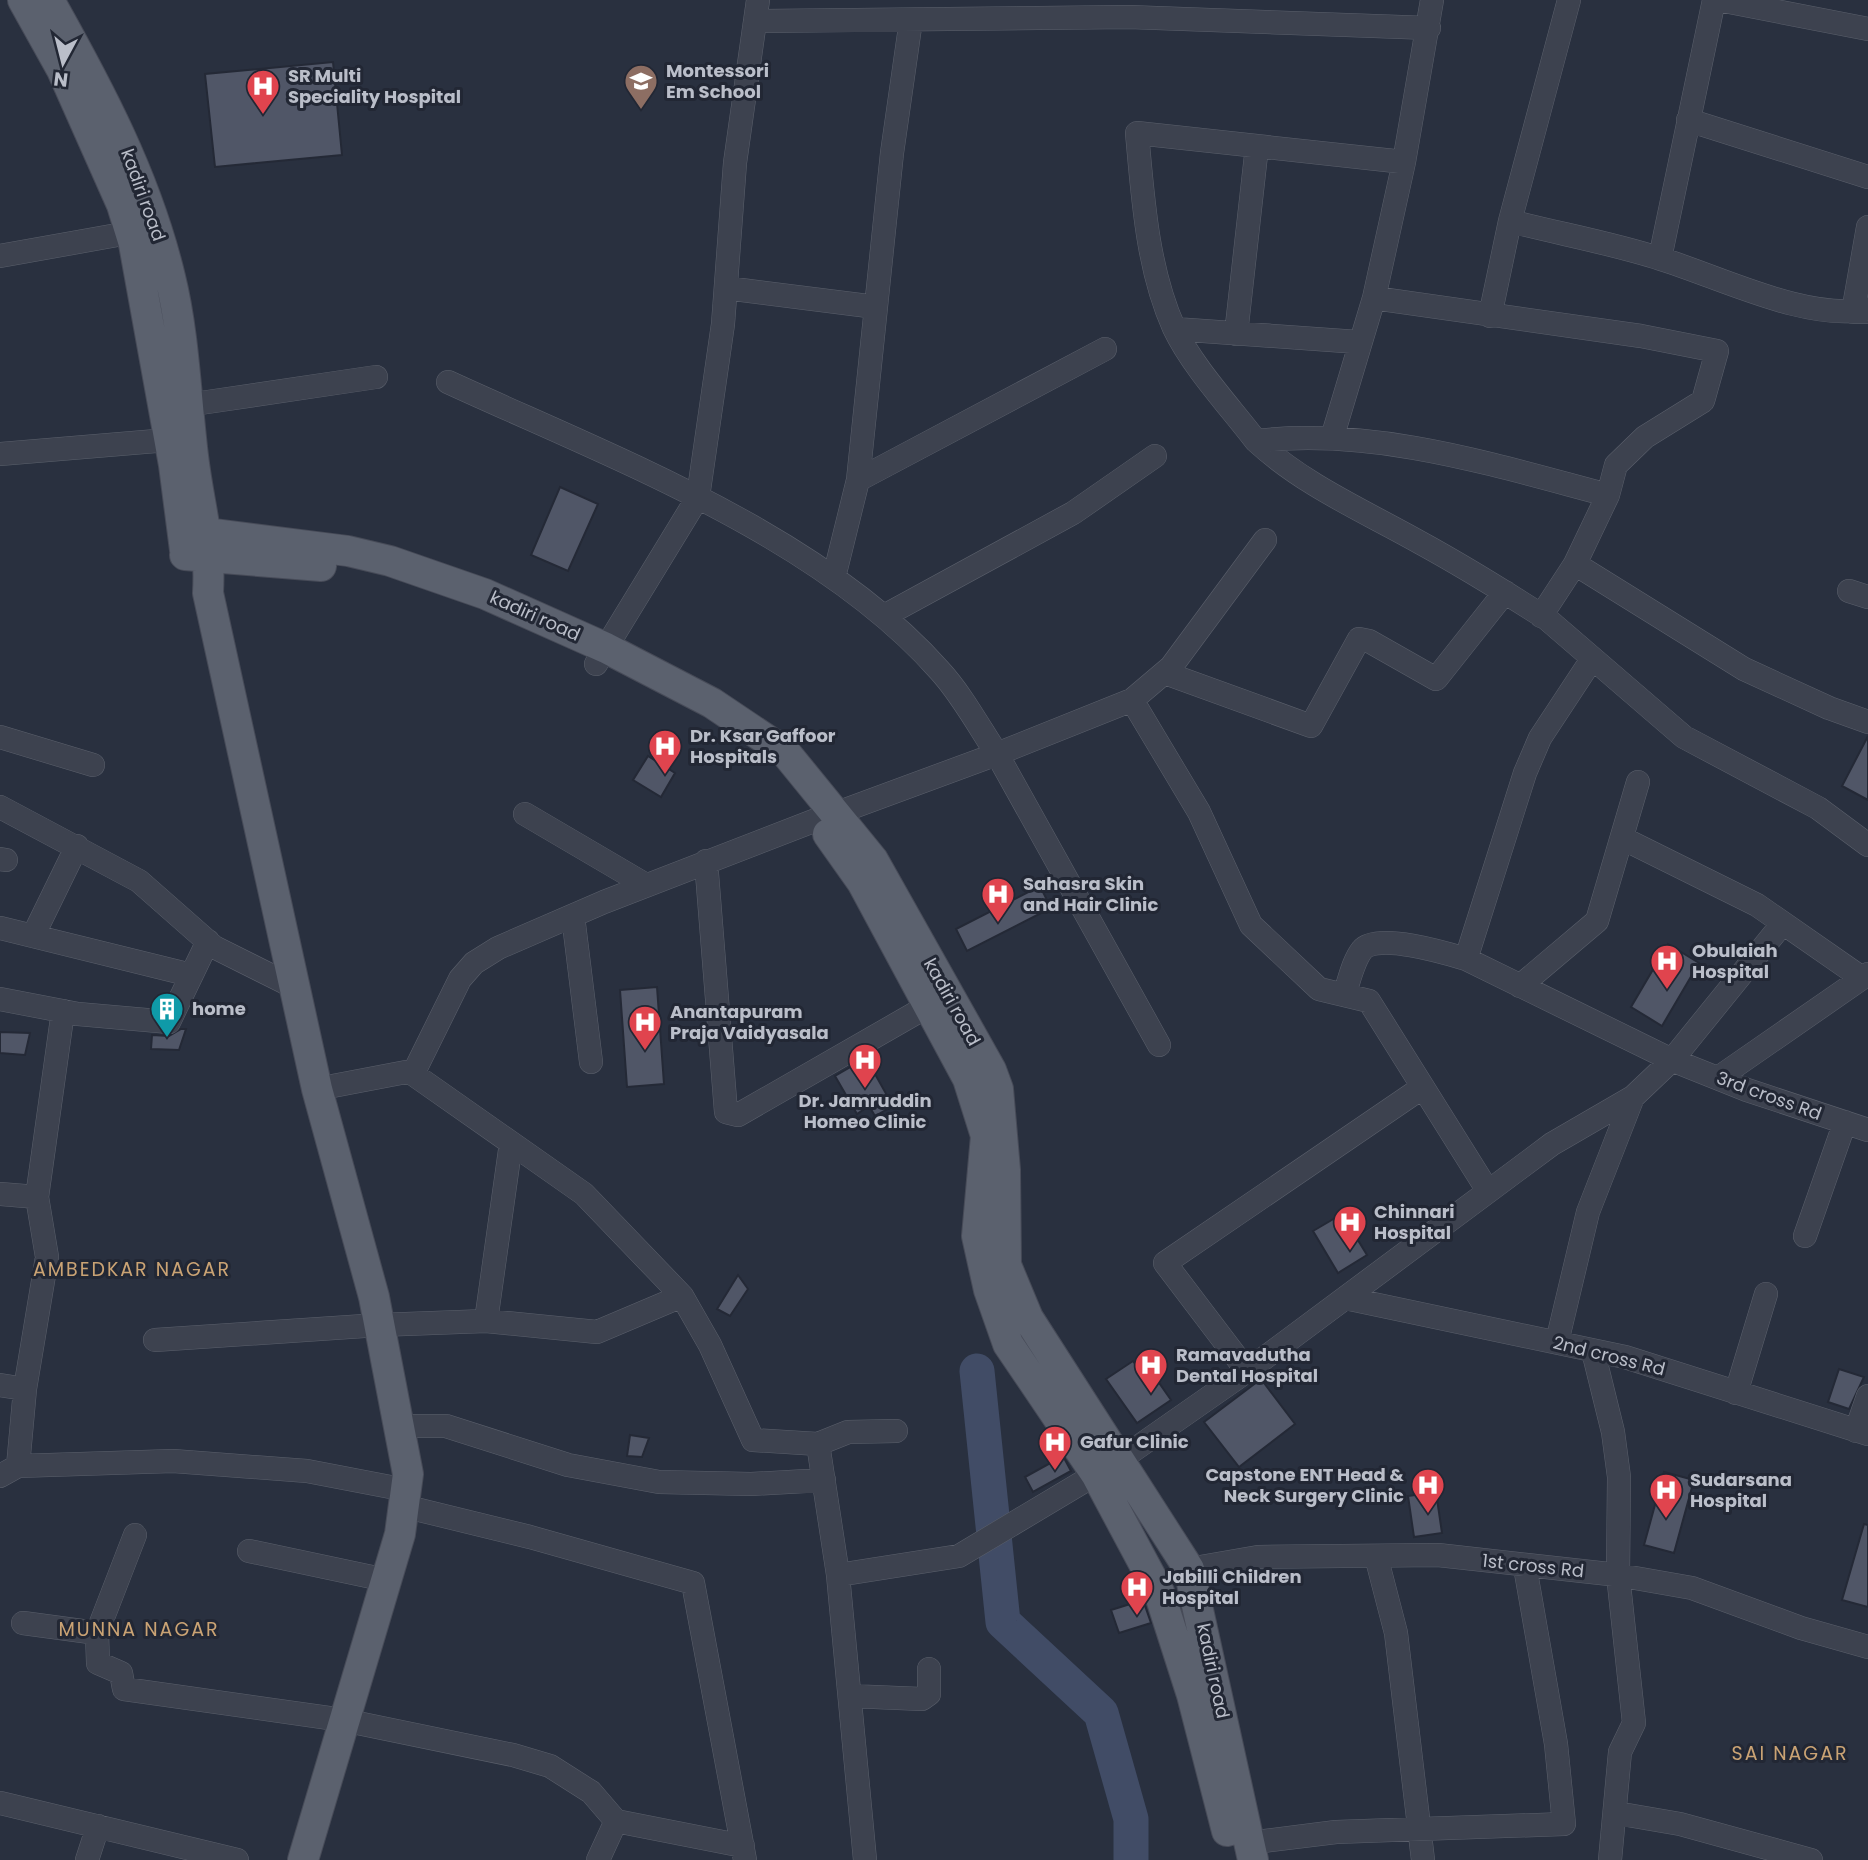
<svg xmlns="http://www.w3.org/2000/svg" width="1868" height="1860" font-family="Poppins,sans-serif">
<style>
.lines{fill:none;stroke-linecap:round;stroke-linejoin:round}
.river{stroke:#414c66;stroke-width:35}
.building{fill:#505667;stroke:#242936;stroke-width:2}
.minor-casing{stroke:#5b606c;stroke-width:24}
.major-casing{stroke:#474b58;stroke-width:32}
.minor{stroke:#3d424f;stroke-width:23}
.major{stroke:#5b616e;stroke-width:30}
.labels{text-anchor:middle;stroke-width:6;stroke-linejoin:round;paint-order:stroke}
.poi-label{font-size:18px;font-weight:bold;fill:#babec9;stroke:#222734;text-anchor:start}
.street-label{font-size:18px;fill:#babec9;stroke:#222734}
.neighbourhood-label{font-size:19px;letter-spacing:2px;fill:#caa374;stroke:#222734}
</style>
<rect width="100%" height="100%" fill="#29303f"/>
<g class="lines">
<path class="river" d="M977 1371 1003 1622 1101 1713 1131 1819V1860"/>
</g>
<path class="building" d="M333 62 342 155 215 167 205 74Z
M560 487 598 504 568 571 531 555Z
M1868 736V800L1842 786Z
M648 756 675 773 661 797 633 780Z
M1040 886 1051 908 967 951 956 929Z
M1668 944 1699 963 1662 1026 1631 1007Z
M657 987 664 1084 627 1087 620 990Z
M181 1029H186L179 1050 151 1049 152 1035 169 1036Z
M0 1032 30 1033 25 1055 0 1053Z
M866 1058 893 1106 875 1116 869 1106 857 1114 835 1076Z
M1342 1214 1367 1255 1338 1273 1313 1231Z
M738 1275 748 1289 730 1316 717 1309Z
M1133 1361 1141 1372 1148 1367 1171 1400 1137 1423 1106 1379Z
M1839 1369 1864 1377 1849 1409 1828 1402Z
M1261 1379 1295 1424 1239 1467 1204 1422Z
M630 1435 649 1438 642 1457 627 1456Z
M1063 1456 1071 1471 1033 1492 1025 1477Z
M1664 1472 1694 1480 1674 1553 1644 1545Z
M1436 1492 1442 1533 1414 1537 1408 1496Z
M1864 1524 1868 1525V1607L1842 1600Z
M1143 1600 1151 1623 1119 1633 1111 1610Z"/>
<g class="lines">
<defs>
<path id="minor" d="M1432 0 1404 162 1374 298 1641 336 1717 351 1703 401 1645 437 1616 465 1608 495
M1719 0 1868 29
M755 21 1129 17 1429 28
M1688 120 1868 177
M1404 162 1137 133C1143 198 1147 268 1174 328 1192 366 1230 407 1256 441 1375 427 1494 465 1608 495L1575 564 1744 669 1829 708 1868 722
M1510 221C1560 234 1612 243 1661 259 1720 277 1808 322 1868 309
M0 256 145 230
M1660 258 1714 0
M726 288 876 307
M1865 312H1853L1868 227
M1490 316 1510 221 1569 0
M1175 329 1358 342
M1236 334 1257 146
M448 382C611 457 820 535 940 671 962 695 979 727 997 754L837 813
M187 405 376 377
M1332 438 1374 298
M1256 441C1304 485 1362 510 1419 542 1463 566 1505 592 1547 619L1684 737 1818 808 1868 845
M0 454 168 440
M858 480 1105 349
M834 577 858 480 892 153 911 20
M1849 591 1868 597
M884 616 1073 513 1155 456
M1541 616 1575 564
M596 664 698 497 723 324 735 163 758 0
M1165 673 1311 726 1359 639 1369 641 1436 679 1505 592
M1132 700 1171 667 1265 540
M0 737 93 765
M0 807 139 881 214 947 296 988
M525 814 646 885
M1622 838 1757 905 1862 978
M0 859 6 860
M706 861 726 1112 738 1115 928 1006
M573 916 591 1062
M0 928 191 975
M33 936 77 846
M1466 959 1525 773 1540 738 1592 659
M1520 986 1597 921 1638 782
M1344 995C1349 982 1353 961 1362 950 1376 932 1446 953 1466 959L1672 1060 1747 1090 1868 1130
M0 999 78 1014 169 1022 208 941
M1159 1045 997 754 1132 700 1199 812 1251 925 1319 989 1369 1001 1488 1191
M413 1074 460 979 474 963 498 948 604 902 816 820
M1718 1078 1868 974
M317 1089 406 1072 413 1074 584 1194 682 1296
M0 1194 37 1197 47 1257 25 1389 18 1466
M37 1197 63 1011
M1805 1236 1845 1122
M1345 1298 1625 1357 1868 1434
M486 1321 511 1143
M155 1340 379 1325 486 1321 597 1332 682 1296 710 1345 753 1440 818 1444 838 1575 865 1860
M1557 1342 1588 1212 1633 1097
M1593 1351 1613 1432 1619 1477 1618 1575 1634 1723 1620 1752 1610 1860
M1247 1371 1165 1263 1423 1087
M0 1385 25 1389
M1736 1393 1766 1294
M398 1426H446L568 1465 659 1482 751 1484 824 1480
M1856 1431 1868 1396
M818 1444 848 1432 896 1431
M0 1476 18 1466 173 1461 307 1471 406 1490
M403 1506 530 1537 693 1583 745 1860
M249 1551 386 1580
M1376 1556 1396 1633 1423 1860
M1189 1569 1258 1557 1438 1555 1618 1575 1692 1588 1801 1628 1868 1647
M838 1575 959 1556 1118 1461 1247 1371 1552 1144 1633 1097 1672 1060 1783 923
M23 1623 97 1633 98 1663 121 1673 124 1689 343 1720 513 1755 550 1766 591 1792 616 1821
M97 1633 135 1535
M850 1696 922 1699 929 1694V1669
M0 1803 237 1860
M1616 1813 1680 1824 1811 1860
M1248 1843 1336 1832 1564 1824 1556 1744 1525 1567
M87 1860 98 1826
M598 1860 616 1821 743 1846"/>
<path id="major" d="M23 0 62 70 122 205 134 244 174 465 185 550
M49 0C99 89 146 177 170 277 184 333 186 398 193 456 199 507 211 539 208 593L317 1089 374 1297 408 1474 400 1534 303 1860
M183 530 348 551 390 561 485 594 606 648 712 703 785 752 873 860 991 1070 998 1089 1005 1170 1006 1265 1028 1318 1189 1569 1253 1860
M185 555 321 566
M828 834 862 882 968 1079 986 1136 977 1236 989 1290 1008 1344 1096 1474 1159 1592 1192 1695 1227 1831"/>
</defs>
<use href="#minor" class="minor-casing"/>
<use href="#major" class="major-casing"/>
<use href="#minor" class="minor"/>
<use href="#major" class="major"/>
</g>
<defs>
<symbol id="school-pin" viewBox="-11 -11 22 30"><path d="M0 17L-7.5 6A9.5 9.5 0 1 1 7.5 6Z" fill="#8d6e63" stroke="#222734"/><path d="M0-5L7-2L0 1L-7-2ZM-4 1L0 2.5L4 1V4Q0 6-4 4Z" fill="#fff"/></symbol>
<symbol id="hospital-pin" viewBox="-11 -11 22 30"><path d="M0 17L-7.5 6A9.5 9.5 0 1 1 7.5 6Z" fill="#e0444e" stroke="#222734"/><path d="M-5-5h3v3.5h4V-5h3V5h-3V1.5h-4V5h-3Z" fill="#fff"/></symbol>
<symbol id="building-pin" viewBox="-11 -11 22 30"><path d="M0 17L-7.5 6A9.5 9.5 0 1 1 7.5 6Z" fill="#0f9aa8" stroke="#222734"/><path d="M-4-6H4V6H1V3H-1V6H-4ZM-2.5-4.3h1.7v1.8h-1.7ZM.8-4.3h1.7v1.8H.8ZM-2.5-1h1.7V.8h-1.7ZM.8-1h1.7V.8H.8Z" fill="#fff"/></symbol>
</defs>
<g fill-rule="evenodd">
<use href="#school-pin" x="622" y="62" width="38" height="52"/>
<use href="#hospital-pin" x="244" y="67" width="38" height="52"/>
<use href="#hospital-pin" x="646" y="727" width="38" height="52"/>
<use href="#hospital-pin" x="979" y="875" width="38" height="52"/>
<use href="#hospital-pin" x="1648" y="942" width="38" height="52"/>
<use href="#building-pin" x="148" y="990" width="38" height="52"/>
<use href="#hospital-pin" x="626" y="1003" width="38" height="52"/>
<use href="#hospital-pin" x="846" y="1041" width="38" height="52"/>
<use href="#hospital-pin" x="1331" y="1203" width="38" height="52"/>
<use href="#hospital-pin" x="1132" y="1346" width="38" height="52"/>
<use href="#hospital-pin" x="1036" y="1423" width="38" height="52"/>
<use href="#hospital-pin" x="1409" y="1466" width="38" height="52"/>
<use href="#hospital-pin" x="1647" y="1471" width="38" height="52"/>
<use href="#hospital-pin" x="1118" y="1568" width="38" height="52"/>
</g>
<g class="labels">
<g class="poi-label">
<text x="666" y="77">Montessori<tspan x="666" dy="21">Em School</tspan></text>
<text x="288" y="82">SR Multi<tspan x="288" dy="21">Speciality Hospital</tspan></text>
<text x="690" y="742">Dr. Ksar Gaffoor<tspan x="690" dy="21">Hospitals</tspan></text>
<text x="1023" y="890">Sahasra Skin<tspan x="1023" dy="21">and Hair Clinic</tspan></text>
<text x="1692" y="957">Obulaiah<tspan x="1692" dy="21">Hospital</tspan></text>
<text x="192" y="1015">home</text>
<text x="670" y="1018">Anantapuram<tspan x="670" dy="21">Praja Vaidyasala</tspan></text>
<text x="865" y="1107" text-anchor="middle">Dr. Jamruddin<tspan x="865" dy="21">Homeo Clinic</tspan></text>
<text x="1374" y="1218">Chinnari<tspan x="1374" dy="21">Hospital</tspan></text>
<text x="1176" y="1361">Ramavadutha<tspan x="1176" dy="21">Dental Hospital</tspan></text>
<text x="1080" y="1448">Gafur Clinic</text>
<text x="1404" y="1481" text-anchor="end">Capstone ENT Head &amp;<tspan x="1404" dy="21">Neck Surgery Clinic</tspan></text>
<text x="1690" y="1486">Sudarsana<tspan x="1690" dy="21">Hospital</tspan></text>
<text x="1162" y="1583">Jabilli Children<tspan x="1162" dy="21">Hospital</tspan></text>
</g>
<g class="street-label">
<text transform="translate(143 195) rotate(70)" y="6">kadiri road</text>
<text transform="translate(535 616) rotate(24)" y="6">kadiri road</text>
<text transform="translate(952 1002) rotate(61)" y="6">kadiri road</text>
<text transform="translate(1769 1096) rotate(20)" y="6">3rd cross Rd</text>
<text transform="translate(1609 1356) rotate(14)" y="6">2nd cross Rd</text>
<text transform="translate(1533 1566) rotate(6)" y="6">1st cross Rd</text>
<text transform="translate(1213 1671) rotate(78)" y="6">kadiri road</text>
</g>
<g class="neighbourhood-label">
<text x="132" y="1276">AMBEDKAR NAGAR</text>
<text x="139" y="1636">MUNNA NAGAR</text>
<text x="1790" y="1760">SAI NAGAR</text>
</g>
</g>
<g transform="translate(63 63) rotate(187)" stroke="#222734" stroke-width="5" paint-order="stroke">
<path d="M0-5L12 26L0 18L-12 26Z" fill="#babec9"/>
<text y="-10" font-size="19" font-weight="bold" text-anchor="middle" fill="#babec9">N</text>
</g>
</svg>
